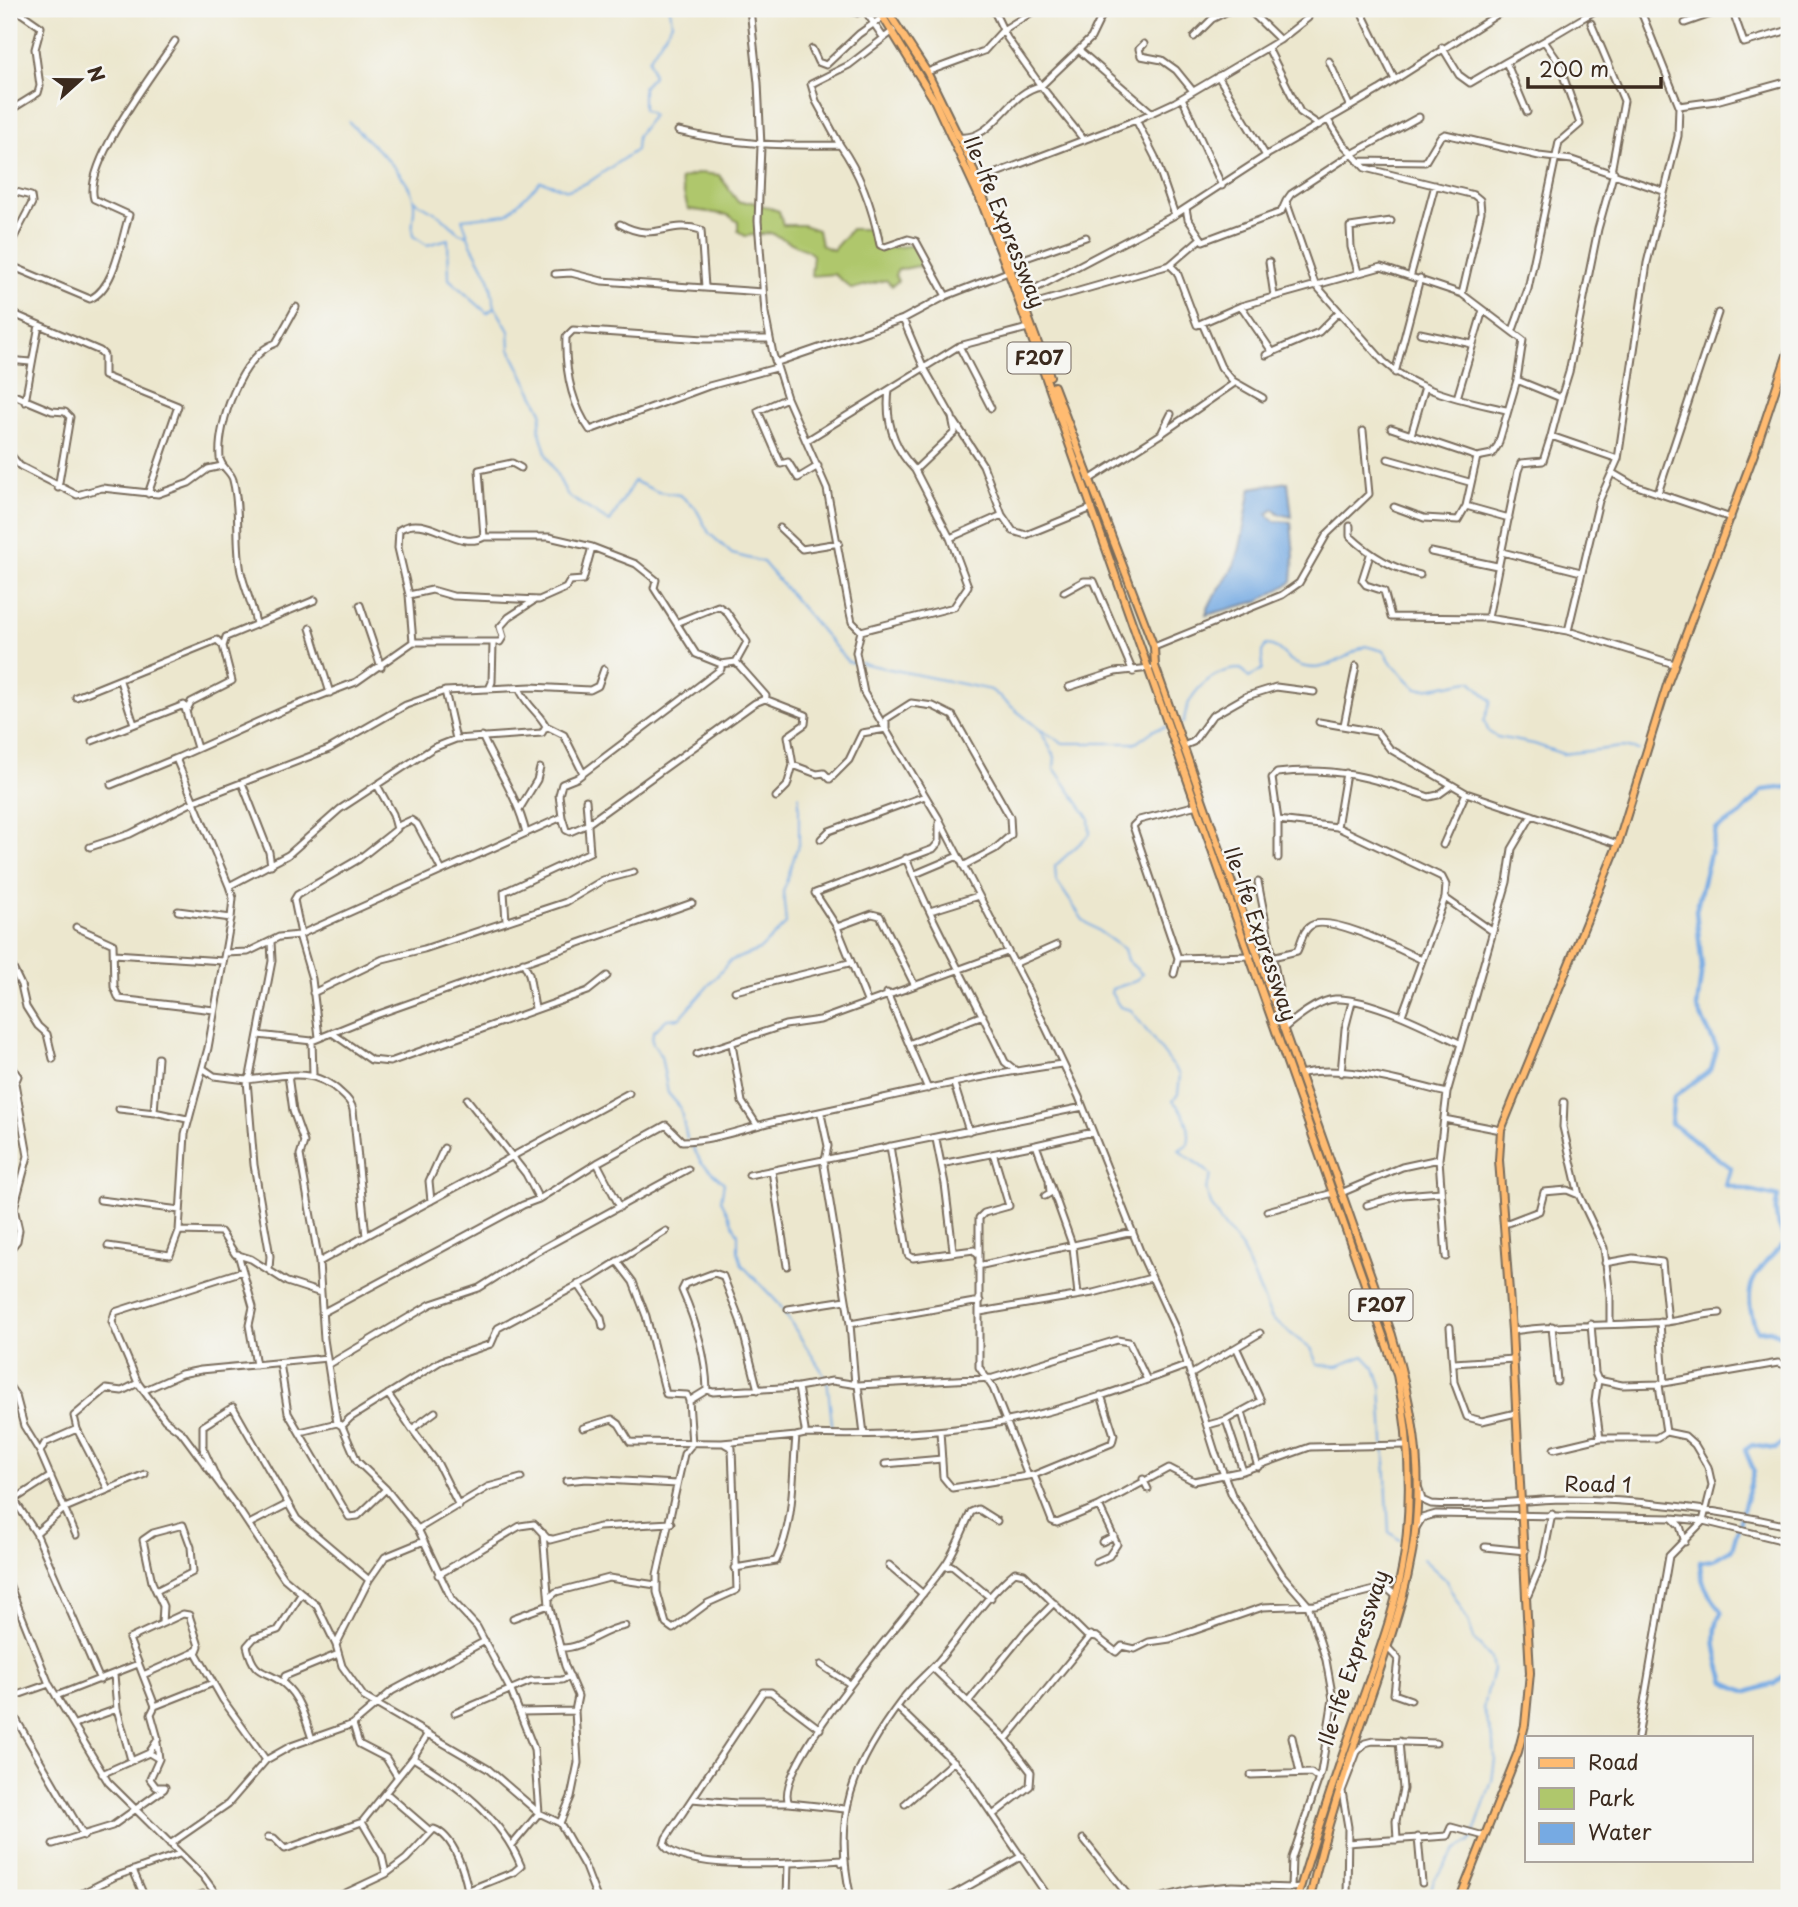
<svg xmlns="http://www.w3.org/2000/svg" width="1798" height="1907" font-family="'Playpen Sans',sans-serif">
<style>
.green{fill:#afc76c;stroke:#757845;stroke-width:2}
.water{fill:#76aae3;stroke:#586a80;stroke-width:2}
.lines{fill:none;stroke-linecap:round;stroke-linejoin:round}
.stream{stroke:#76aae3;stroke-width:2}
.canal{stroke:#76aae3;stroke-width:4.5}
.minor-casing{stroke:#796c5c;stroke-width:9}
.major-casing{stroke:#796c5c;stroke-width:10}
.minor{stroke:#fff;stroke-width:5}
.major{stroke:#ffbb71;stroke-width:6}
.labels{text-anchor:middle;stroke-width:5;stroke-linejoin:round;paint-order:stroke}
.shield{fill:#f6f6f2;stroke:#73675e;stroke-width:2}
.shield-label{font-size:19px;font-weight:bold;fill:#3b2a1e}
.street-label{font-size:21px;fill:#3b2a1e;stroke:#f6f6f2}
</style>
<rect width="100%" height="100%" fill="#f6f6f2"/>
<filter id="ink" filterUnits="userSpaceOnUse"><feTurbulence type="fractalNoise" baseFrequency=".0143" numOctaves="2"/><feDisplacementMap in="SourceGraphic" scale="14" xChannelSelector="R" yChannelSelector="G"/><feConvolveMatrix kernelMatrix="1 2 1 2 8 2 1 2 1" color-interpolation-filters="sRGB"/></filter>
<filter id="wash" filterUnits="userSpaceOnUse"><feTurbulence type="fractalNoise" baseFrequency=".00686" numOctaves="4" result="noise"/><feDisplacementMap in="SourceGraphic" scale="28" xChannelSelector="R" yChannelSelector="G"/><feGaussianBlur stdDeviation="1.57" result="paint"/><feColorMatrix in="noise" values="0 0 0 0 0 0 0 0 0 0 0 0 0 0 0 0 0 1.4 0 .05"/><feComposite in="paint" operator="in"/></filter>
<g filter="url(#wash)">
<rect width="100%" height="100%" fill="#ece7ce"/>
<path class="green" d="M700 173 719 175 738 202H752L779 211 783 225H803L818 230 821 245 833 250 851 229H873L878 249 916 245 928 270 918 266 898 270 895 275 898 281 892 286 886 280 852 289 834 274 811 276 813 255 808 251 771 233 745 236 738 231V222L728 215 688 209 680 179Z"/>
<path class="water" d="M1288 482 1292 517 1279 514 1274 509 1267 514 1274 521 1291 522 1294 556 1292 582 1259 601 1206 615C1211 593 1230 580 1237 558 1244 536 1246 511 1251 488Z"/>
<g class="lines">
<path class="stream" d="M670 9 672 23 649 59 653 76 643 87V109L653 115 637 136 636 150 589 182 568 190 541 181 507 214 462 219 471 244 489 278 495 307 509 331 510 349 542 412 539 429 547 456 568 496 610 522 634 481 658 492 680 495 695 507 709 533 732 554 763 562 848 662 855 663
M349 122C367 141 413 177 414 204 415 215 411 224 413 236L427 245 448 239 449 279 487 313 494 308
M415 201 441 216 459 233 467 235
M861 663 991 690 1039 729 1063 743H1136L1154 730 1166 727
M1178 724 1184 722C1186 694 1212 669 1241 669L1249 678 1262 669V652L1266 645C1277 645 1281 652 1289 659 1316 680 1340 659 1365 646L1384 651 1393 665 1417 689C1438 689 1452 683 1471 681L1491 701 1484 721 1489 732 1497 737 1534 744 1563 754 1622 747 1638 750
M1040 730 1055 757 1054 768 1089 818 1090 834 1055 866 1056 880 1083 920 1124 949 1127 960 1142 974 1136 981 1112 989 1111 993 1120 1007 1131 1010 1180 1075 1178 1094 1173 1101C1184 1112 1192 1128 1188 1144L1179 1150C1189 1161 1202 1163 1211 1176L1206 1189 1211 1204 1220 1221 1242 1249 1272 1319 1312 1350 1317 1365 1338 1366 1364 1356 1375 1368 1381 1386 1389 1532 1400 1540
M687 1138 680 1107 668 1093 661 1056 652 1042 653 1032 667 1019 680 1018 730 961 759 950 786 924 783 892 799 842V796
M690 1142 701 1162 724 1183 721 1200 738 1234V1251L742 1265 779 1304 827 1379 833 1432
M1423 1559 1445 1579 1468 1621 1475 1641 1491 1658 1493 1670 1483 1709 1494 1742 1495 1759 1492 1781 1472 1839 1456 1850 1434 1880 1428 1898"/>
<path class="canal" d="M1789 787 1763 790 1739 816 1716 829 1696 911 1702 967 1697 1008 1717 1049 1711 1070 1674 1097 1671 1123 1731 1168 1726 1185 1778 1197C1772 1213 1779 1227 1786 1242 1755 1272 1739 1286 1757 1331L1770 1330 1789 1339
M1789 1438 1775 1449 1752 1445 1745 1450 1754 1471 1732 1549 1713 1560 1700 1562C1700 1583 1709 1596 1722 1611 1709 1632 1718 1660 1725 1682L1747 1692 1774 1684 1789 1671"/>
</g>
</g>
<g filter="url(#ink)">
<g class="lines">
<defs>
<path id="minor" d="M750 9 758 83 761 146 758 221 765 313 773 354 787 398 827 489 850 613 852 622 861 631 856 652 864 693 938 817 1025 984 1079 1097 1142 1256 1177 1332 1215 1452 1232 1495 1283 1576 1308 1605 1326 1660 1333 1699 1321 1772 1292 1858 1291 1888 1300 1887
M841 9 857 13 869 9
M864 9 883 37
M993 9 1007 38 1041 86 1091 38 1105 9
M1248 9 1280 40
M1360 9 1394 78
M1732 9 1744 43 1789 30
M1591 23 1624 101 1611 172
M1685 23 1725 9
M1194 37 1212 19 1232 9
M1544 41 1598 9
M1144 44 1139 49 1141 56 1162 60 1176 70 1193 91
M1442 47 1459 75 1470 83 1506 62
M1268 48 1300 112 1319 125
M812 49 818 62 826 65 859 34 883 17
M1080 51 1152 113
M1329 61 1350 107
M927 72 984 51 1003 30 1037 9
M1218 76 1266 156
M1182 98 1222 186
M1679 106 1716 101 1789 81
M9 111 38 93 40 86 35 49 41 27 15 9
M1419 117 1352 154 1291 194 1286 201 1315 284 1383 361C1416 392 1464 400 1506 410
M1136 120 1155 157 1175 215
M1328 120 1343 144 1365 168 1474 195 1480 200 1481 212 1462 294
M678 131C737 145 780 146 840 145 860 173 873 210 880 245L885 247 908 239 916 241 946 296
M958 137C994 142 1008 91 1041 86L1084 140
M840 145 816 101 811 84 849 65 893 31
M1358 161 1425 162 1440 137 1445 134 1539 156 1572 160 1663 191
M978 180 1136 120 1175 102 1280 40 1308 18
M9 190 31 196 32 203 9 247
M1186 208 1188 219 1203 241 1281 212 1286 201
M620 224C656 244 667 219 701 230L705 287
M1269 262 1274 296
M9 265 90 299C115 288 121 240 129 215L94 199C83 165 154 72 175 41
M1170 265 1200 239
M1358 272 1351 247 1350 227 1391 221
M555 274 571 273 602 281 763 292
M1411 274 1435 185
M1023 295 1175 215 1270 153 1379 90 1506 9
M1026 306 1170 265 1177 272 1197 325 1241 306 1381 267 1462 294 1523 340 1517 380 1498 445 1492 454 1477 457 1391 428
M1241 306 1271 350
M9 312 100 351 104 355V376L178 406 148 494
M1513 330 1528 289 1559 142 1580 124 1558 61 1544 41 1506 62 1527 112
M1420 333 1472 344
M769 339H704L573 330 566 337C565 369 571 403 590 430L709 386 776 368
M959 346 991 408
M1266 355 1319 332 1339 312
M9 360 30 362
M775 363 903 319 946 296 1008 272 1023 259 1086 237
M1395 373 1420 278
M1517 380 1561 398 1551 436 1618 459
M1233 381 1263 398
M889 390C885 421 893 447 915 470
M9 393 52 411 65 412 70 417 58 488
M787 398 758 411 781 464 788 462 798 478 818 466
M1457 398 1483 310
M1561 398 1569 372 1598 229 1614 172
M25 402 39 325
M955 422 983 465 1002 515
M1161 434 1233 384V381L1221 367 1202 323
M1411 435 1425 387
M806 441 959 346 1028 328
M9 453 20 466 77 495 102 488 158 494 189 483 208 469 222 466
M1388 459 1469 482
M1614 474 1631 484 1731 518
M1089 480 1161 434 1171 414
M1658 493 1718 313
M1466 506 1509 518
M1394 507 1424 518 1458 520 1466 506 1477 457
M1350 526V536C1370 555 1393 569 1420 575
M780 528 802 549 839 543
M484 537H549L592 547
M950 538 1002 515 1013 531 1026 535 1092 508
M1431 552 1497 566
M1502 552 1581 572
M1370 555 1362 580 1366 585 1384 591 1391 617 1488 618 1568 631 1674 664
M1064 592 1084 581H1094L1133 672
M409 595 398 548 399 530C426 511 457 552 484 537L479 470 512 463 521 468
M360 605 381 667
M1488 618 1518 471 1521 463 1543 461 1551 436
M678 622 718 606 726 611 747 642 736 662 721 664
M256 624C253 606 245 589 241 572 235 542 241 510 233 480 231 471 221 468 220 458 217 423 242 354 276 343L296 307
M310 628 330 693
M861 631 954 607 968 586 950 538 915 470 955 432 952 417 923 366 903 319
M1568 631 1599 501 1618 459 1647 263 1678 136 1679 106 1640 9
M1154 647 1282 595 1299 583 1327 534 1369 494 1363 431
M736 662 766 696 765 699
M120 681 134 724
M1069 687 1115 672 1150 668
M489 689 492 682 493 644
M76 697 217 640 223 646
M187 710 191 702 232 681 223 646 226 637 315 600
M1319 722 1377 732 1390 749 1466 793 1618 844
M1344 725 1356 666
M546 726 564 735 583 773
M482 736C497 769 518 798 526 833
M456 739 445 691 531 687 590 690 598 686 604 669
M92 741 184 705 197 748
M1183 746 1193 742 1212 716 1247 696 1276 687 1314 692
M242 783 269 852 271 865
M111 785 179 757
M776 797 787 786 793 765
M520 808 537 780 540 768
M562 817 566 830 570 832 586 825 755 703 765 699 806 715 805 724 788 736 793 765 817 774 824 773 830 779 849 760 862 733 886 729V719L911 703 933 706 953 716 1010 817 1011 835 995 849 963 866
M1278 820 1337 827 1442 877 1446 885 1445 898 1402 1015
M398 826 411 820 417 824 441 869
M1337 827 1346 773
M821 839 829 831 925 796
M1443 845 1466 793
M90 847 130 834 197 800 329 749 406 705 445 691
M906 858C935 930 973 993 1005 1062L1015 1070
M1278 858V820L1272 778 1277 773C1334 766 1375 778 1429 797L1438 795 1452 785
M913 875 958 856
M1258 882 1279 989 1271 998
M229 886 288 855 340 809 433 748 456 739 542 733 546 726C537 710 527 707 519 688
M1445 898 1492 931
M178 911 231 918
M930 911 978 896
M506 921 504 892 590 852 586 800
M76 927 113 944 114 987 119 999 214 1010
M837 927 872 914 880 916 914 984
M301 934 294 900 297 895 359 859 397 829 393 814 377 785
M299 935 312 979 319 1037
M225 953 248 952 279 937 299 935 562 817 559 795 562 784 577 778 721 669V664L696 654 654 588 656 580 636 564 592 547 583 580 570 581 566 588 539 600 453 596 432 590 409 595 413 642
M114 954 223 961
M1272 957 1297 951C1301 944 1302 932 1309 927 1326 911 1403 951 1422 960
M1178 958 1251 956
M9 960 21 985 26 1007 38 1026 47 1034 53 1059
M523 962 529 974 535 1008
M1014 964 1057 945
M1174 974 1178 958 1133 826 1139 820 1197 805
M735 991 849 963
M313 993 383 959 424 949 566 902 603 880 634 872
M887 993 928 1089
M867 1001 837 927 815 893 933 849 939 842V823
M1283 1029C1296 1018 1318 1000 1335 999 1368 997 1429 1028 1459 1043
M332 1033 371 1060 390 1062 588 991 607 976
M258 1035 312 1041 376 1015 692 903
M312 1041 313 1074
M911 1043 983 1015
M732 1044 742 1102 757 1125
M697 1054 785 1025 820 1020 1007 952
M158 1058 154 1112 187 1119
M9 1064 18 1076 15 1083 28 1156 14 1208 19 1230 17 1241 9 1251
M204 1069 214 1076 247 1080 250 1076 272 961 271 942
M1341 1073 1345 1029 1352 1002
M1299 1074C1345 1064 1401 1082 1447 1093
M288 1075 293 1111 304 1142 300 1155 319 1262 324 1339 337 1423 342 1426 357 1461 386 1489 418 1529 452 1600 477 1627 511 1691 534 1749 539 1813 513 1844
M954 1084 969 1131
M1564 1102 1563 1127 1579 1195 1604 1248 1610 1296V1324
M119 1109 155 1113
M821 1114 828 1146 824 1166 850 1324 980 1301
M1444 1119 1501 1130
M936 1139 945 1184 953 1250
M890 1146 908 1255 913 1258 974 1250 977 1254
M994 1156 1009 1206 984 1213 979 1218V1367L993 1388 1028 1476
M597 1163 620 1207
M941 1164 1036 1145
M772 1171 787 1266
M749 1175 1083 1107
M1049 1180 1073 1247 1078 1295
M9 1186 16 1197
M1341 1193 1402 1167 1439 1159
M1045 1196 1050 1193 1049 1180 1036 1145 1093 1132
M539 1199 597 1163 666 1125 682 1141C714 1141 745 1128 776 1121 871 1102 966 1077 1062 1064
M100 1200 180 1210
M431 1201 429 1181 444 1148
M1367 1205 1403 1195 1441 1192
M1267 1211 1333 1193
M1505 1224 1539 1211 1544 1192 1567 1190 1579 1195
M179 1231 221 1232 235 1254 251 1259 287 1282 321 1293
M108 1246 170 1255 179 1231 185 1134 208 1048 231 918 233 898 229 886 177 761 179 757 284 710 356 682 413 642H500L503 637 500 627 509 617 535 600
M238 1254 253 1307 249 1325 256 1365
M1446 1257 1439 1159 1447 1093 1507 882 1512 849 1532 815
M617 1261 633 1282 646 1316 666 1394 687 1395 689 1401 692 1444 684 1454 657 1575V1592L666 1624 673 1629 708 1603 737 1590 732 1448 725 1444
M319 1262 366 1236
M1605 1263 1633 1258 1662 1262 1668 1322
M978 1266 1133 1232
M269 1269 270 1256 254 1165 247 1080C282 1076 313 1066 341 1093 347 1098 352 1103 353 1110L366 1236 629 1093
M243 1271 115 1312 112 1322 138 1383 165 1420 182 1433 241 1513 284 1578 317 1606 336 1645 342 1666 364 1697 488 1769 539 1813 560 1823 585 1867 597 1898
M578 1284 601 1318 603 1327
M788 1309 846 1300
M980 1312 1093 1293 1151 1278
M322 1313 523 1205 539 1199 526 1174 467 1099
M1660 1322 1664 1383 1778 1363 1789 1366
M850 1324 855 1384
M1591 1324 1595 1373 1598 1380 1622 1385 1660 1384
M1552 1326 1557 1381
M1450 1327 1454 1382 1467 1417 1482 1421 1516 1413
M1512 1331C1563 1324 1614 1326 1666 1322 1684 1320 1701 1314 1720 1313
M280 1363 288 1413 349 1517 358 1516 386 1489
M1454 1363 1514 1359
M328 1365 431 1304 479 1288 538 1251 688 1169
M1190 1375 1260 1333
M1598 1380 1595 1401 1600 1438
M858 1385 864 1434
M9 1386 16 1396 24 1426 40 1452
M145 1390 181 1374 201 1370 327 1358
M707 1390 713 1392 798 1387
M388 1394 412 1429
M689 1401 707 1390C706 1354 696 1322 682 1290L685 1284 714 1273 723 1276 740 1320 758 1390
M435 1412 412 1429 438 1464 459 1506
M1242 1412 1258 1467
M1226 1420 1243 1471
M1208 1425 1226 1420 1261 1401 1237 1349
M342 1426 350 1418 441 1361 491 1344 498 1328 593 1277 666 1231
M583 1428 612 1419 619 1424 630 1442 722 1443 796 1436 805 1434V1430L798 1387 832 1381 858 1385 993 1378 1117 1340 1129 1342 1147 1380
M940 1431 943 1477 952 1488 1034 1475 1112 1443 1114 1435 1101 1395
M300 1432 337 1423
M805 1434C870 1436 939 1434 1003 1422 1066 1410 1129 1387 1188 1365
M1554 1449 1600 1438H1656L1666 1432 1659 1385
M885 1464 942 1459
M1034 1475 1052 1521 1057 1523 1099 1506 1169 1468 1194 1481 1243 1471 1310 1447 1406 1445
M217 1479 203 1448V1426L233 1407 297 1519 369 1580
M1143 1479 1148 1489
M566 1481 586 1479 677 1484
M108 1489 77 1429 74 1416 106 1389 122 1391 138 1383
M1419 1489 1422 1500 1431 1504C1475 1507 1521 1500 1565 1499 1643 1499 1714 1509 1789 1526
M9 1492 36 1533 100 1680
M9 1503 51 1476
M1672 1518 1680 1526 1685 1542
M249 1524 288 1504
M1416 1528 1422 1518 1436 1514 1672 1518 1703 1521 1789 1542
M418 1529 488 1487 521 1478
M36 1533 65 1508 145 1474
M543 1533 549 1605 565 1666 578 1696 575 1711 578 1763 571 1797 560 1823
M76 1535 40 1452 45 1443 77 1429
M550 1540 599 1527 671 1523
M1102 1542 1114 1536
M1485 1547 1525 1551
M1096 1562 1109 1556 1117 1544 1099 1506
M889 1565 923 1594
M944 1567 952 1566 991 1598
M735 1568 776 1561C795 1521 792 1480 796 1436
M438 1575 520 1526 534 1524 547 1538 552 1539
M9 1584 49 1684 108 1782 203 1876 219 1898
M158 1590 193 1572 191 1547 183 1525 153 1533 143 1540 152 1582 163 1606 162 1623
M302 1593 278 1630 254 1638 247 1646C255 1679 265 1668 284 1684 300 1697 306 1721 312 1739
M1528 1595 1543 1560 1552 1514
M513 1618 549 1605V1598L556 1592 609 1578 656 1585
M336 1645 369 1580 385 1557 424 1541
M562 1648C584 1648 603 1629 625 1626
M1388 1648 1398 1659 1394 1694 1411 1700
M195 1651 223 1700 266 1760
M821 1665 850 1684
M933 1668 1006 1739 1031 1772 1030 1786 994 1814
M143 1675 197 1651 199 1646 189 1615 183 1614 129 1639 155 1706 151 1714 158 1739 149 1753
M283 1683 285 1676 336 1655
M56 1696 138 1664
M9 1698 49 1684
M968 1702 1024 1633 1054 1603
M155 1706 213 1683
M9 1707 84 1836
M897 1707 962 1770 1049 1898
M117 1709 131 1760
M521 1712 575 1711
M455 1713 531 1681 562 1680 570 1676
M75 1724 117 1709 114 1675
M353 1724 359 1744 386 1758 397 1776
M820 1729 771 1692H763L666 1838 664 1845C683 1873 808 1862 842 1860V1863
M1292 1737 1300 1773
M1638 1737 1669 1556 1703 1521 1712 1485 1708 1467 1695 1445 1685 1436 1666 1432
M1006 1739 1091 1635
M413 1758C458 1786 501 1816 521 1866L514 1872 449 1898
M102 1774 149 1753 159 1759
M1251 1775 1311 1773 1319 1779
M386 1793 430 1831
M692 1799 736 1803H789L845 1809
M789 1803C769 1768 921 1601 945 1565 956 1549 963 1529 971 1512L978 1509 997 1521
M905 1804 954 1761
M362 1822 382 1856 386 1874
M268 1837 274 1838 285 1849 362 1822 413 1758 427 1735
M1418 1837 1422 1883
M1083 1839 1130 1898
M1397 1840 1396 1821 1403 1789 1399 1741
M1347 1843 1447 1836 1451 1827 1484 1836
M53 1844 112 1826 164 1789 165 1787H156L150 1779 159 1759 157 1743
M170 1844 228 1804 266 1760 291 1746 353 1724 392 1691 485 1641
M133 1870 145 1898
M949 1897 1022 1856
M73 1898 114 1877 179 1854
M192 1898 203 1894
M335 1898 386 1874 406 1859 434 1829C454 1836 464 1871 468 1890
M787 1898 788 1863
M851 1898C832 1816 852 1766 902 1700 913 1684 930 1672 942 1657 965 1629 987 1595 1015 1572L1024 1574 1086 1635 1097 1637 1116 1652 1122 1646 1135 1649 1149 1642 1170 1639 1263 1607 1315 1605 1378 1589 1389 1590 1396 1596
M1159 1898 1190 1890 1232 1886 1291 1888
M1347 1898 1348 1827 1342 1791 1357 1752 1365 1743 1373 1741 1436 1743"/>
<path id="major" d="M878 9 934 100 981 201 1012 282 1397 1375C1409 1432 1412 1493 1405 1551 1397 1609 1374 1665 1355 1720 1334 1779 1315 1838 1297 1898
M886 9 927 72 969 158 1050 376
M1789 9V10
M1054 386 1154 647 1155 666 1392 1335C1408 1391 1421 1449 1417 1508 1414 1575 1391 1637 1370 1699 1347 1765 1325 1830 1310 1898
M1460 1898 1518 1752 1525 1725 1530 1673 1512 1331 1499 1160 1501 1130 1618 844 1668 682 1754 454 1789 349"/>
</defs>
<use href="#minor" class="minor-casing"/>
<use href="#major" class="major-casing"/>
<use href="#minor" class="minor"/>
<use href="#major" class="major"/>
</g>
</g>
<g class="labels">
<g class="shield">
<rect x="1007.5" y="342.5" width="63" height="31" rx="5"/>
<rect x="1349.5" y="1289.5" width="63" height="31" rx="5"/>
</g>
<g class="shield-label">
<text x="1039" y="365">F207</text>
<text x="1381" y="1312">F207</text>
</g>
<g class="street-label">
<text transform="translate(1004 222) rotate(68)" y="7">Ile-Ife Expressway</text>
<text transform="translate(1260 934) rotate(71)" y="7">Ile-Ife Expressway</text>
<text transform="translate(1598 1485) rotate(1)" y="7">Road 1</text>
<text transform="translate(1354 1658) rotate(-72)" y="7">Ile-Ife Expressway</text>
</g>
</g>
<rect width="1798" height="1907" fill="none" stroke="#f6f6f2" stroke-width="35"/>
<rect x="1525" y="1736" width="228" height="126" fill="#f6f6f2" stroke="#aba49d" stroke-width="2"/>
<rect x="1539" y="1758" width="35" height="10" fill="#ffbb71" stroke="#aba49d" stroke-width="2"/>
<text x="1588" y="1770" font-size="21" fill="#3b2a1e">Road</text>
<rect x="1539" y="1788" width="35" height="21" fill="#afc76c" stroke="#aba49d" stroke-width="2"/>
<text x="1588" y="1806" font-size="21" fill="#3b2a1e">Park</text>
<rect x="1539" y="1823" width="35" height="21" fill="#76aae3" stroke="#aba49d" stroke-width="2"/>
<text x="1588" y="1840" font-size="21" fill="#3b2a1e">Water</text>
<g transform="translate(80 80) rotate(69)" stroke="#f6f6f2" stroke-width="5" paint-order="stroke">
<path d="M0-5L12 26L0 18L-12 26Z" fill="#3b2a1e"/>
<text y="-10" font-size="19" font-weight="bold" text-anchor="middle" fill="#3b2a1e">N</text>
</g>
<path d="M1528 77v10h133v-10" fill="none" stroke="#3b2a1e" stroke-width="3.5"/>
<text x="1539" y="77" font-size="21" fill="#3b2a1e" stroke="#f6f6f2" stroke-width="5" paint-order="stroke">200 m</text>
</svg>
